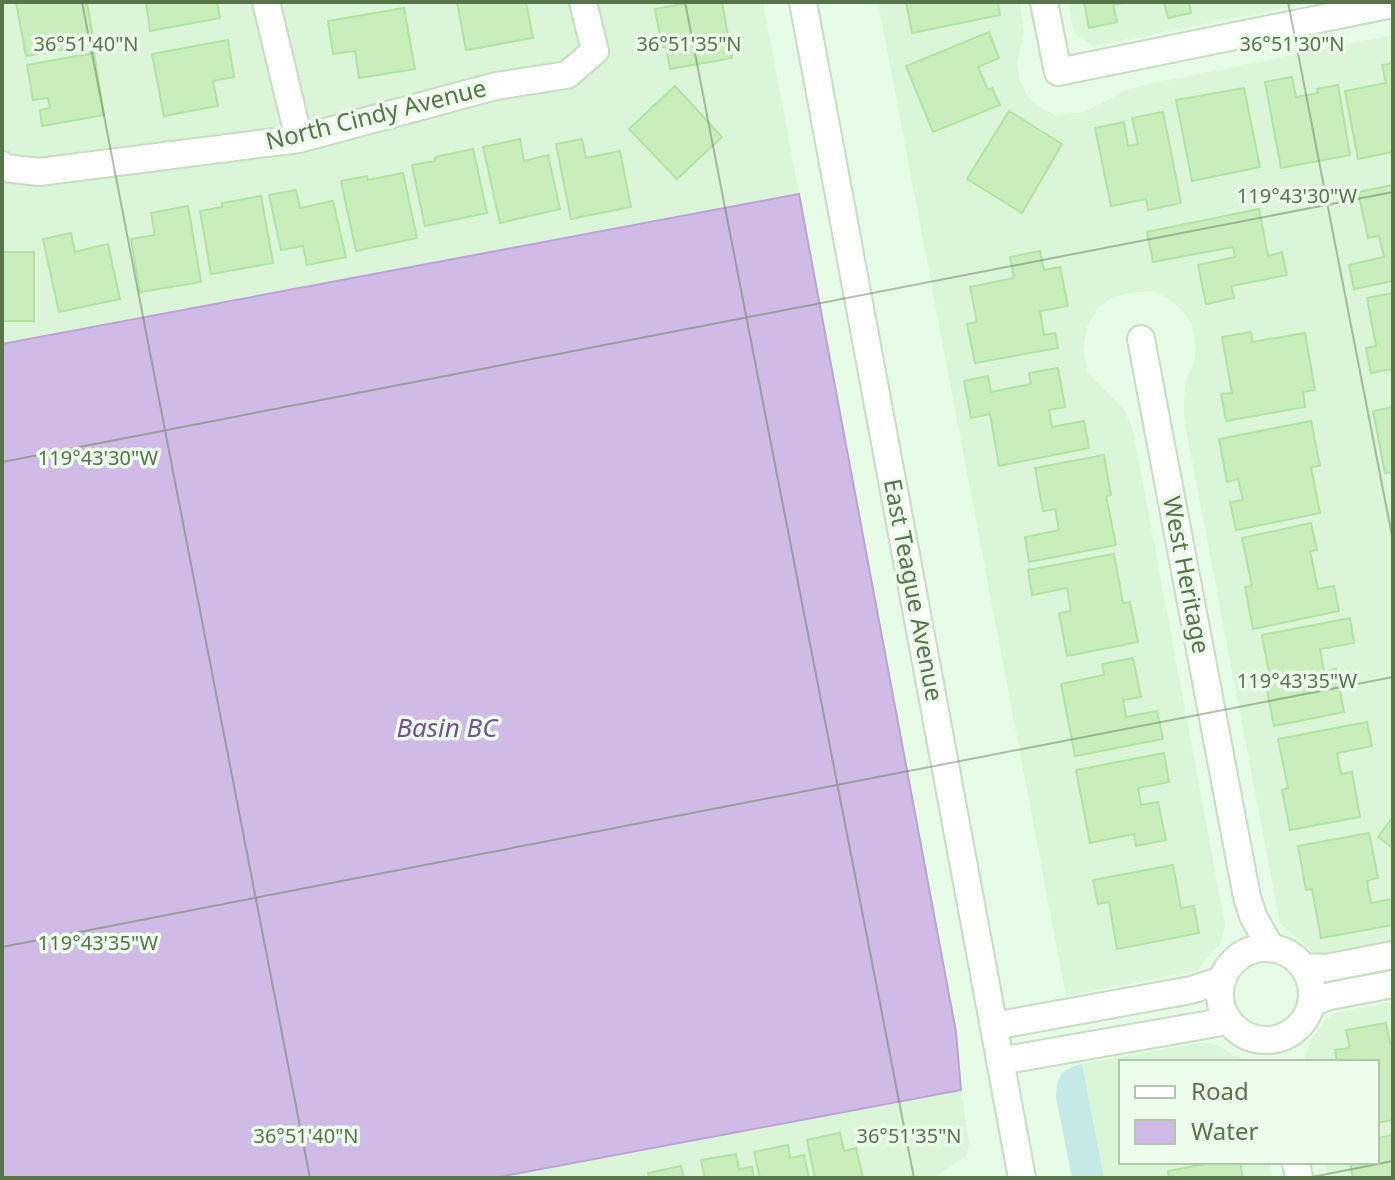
<svg xmlns="http://www.w3.org/2000/svg" width="1395" height="1180" font-family="'Noto Sans',sans-serif">
<style>
.residential{fill:#daf5d8}
.green{fill:#c5e9e7}
.water{fill:#cfbbe5;stroke:#bca1d6;stroke-width:2}
.building{fill:#c9eebc;stroke:#b2e29f;stroke-width:2}
.lines{fill:none;stroke-linecap:round;stroke-linejoin:round}
.minor-casing{stroke:#c4debf;stroke-width:30}
.minor{stroke:#fff;stroke-width:26}
.ticks{fill:none;stroke:#58744b;stroke-width:2;stroke-opacity:0.45}
.labels{text-anchor:middle;stroke-width:7;stroke-linejoin:round;paint-order:stroke}
.street-label{font-size:24px;fill:#58744b;stroke:#edfeec}
.water-label{font-size:26px;font-style:italic;fill:#764f9b;stroke:#edfeec}
.ticks-label{font-size:20px;text-anchor:middle;fill:#58744b;stroke:#edfeec;stroke-width:7;stroke-linejoin:round;paint-order:stroke}
</style>
<rect width="100%" height="100%" fill="#e7fce6"/>
<path class="residential" d="M2 2H763L799 194 2 344Z
M878 2H1020L1024 34 1017 62 1019 80 1028 97 1039 107 1055 115 1085 112 1124 91 1141 86 1393 35V942L1328 955 1313 952 1280 923 1184 418V397L1187 377 1195 359 1196 345 1192 325 1182 310 1168 298 1151 291 1128 293 1110 299 1096 310 1087 327 1083 350 1088 373 1124 410 1133 430 1225 925 1221 942 1197 971 1066 996Z
M1068 2H1314L1094 46 1075 35Z
M1393 1002V1178H1327L1324 1162H1377V1062H1306L1305 1056 1311 1041 1324 1020 1335 1013Z
M1203 1042 1217 1045 1246 1062H1121V1162H1270L1273 1178H1104L1082 1064Z
M961 1090 969 1143 966 1156 933 1178H493Z"/>
<path class="green" d="M1082 1064 1104 1178H1072L1056 1097C1056 1077 1062 1068 1082 1064Z"/>
<path class="water" d="M799 194 956 1032 961 1090 493 1178H2V344Z"/>
<path class="building" d="M16 2H87L94 44 26 56Z
M146 2H217L220 18 150 31Z
M457 2H526L533 38 466 50Z
M693 2H722L732 58 670 69 666 47H662L655 9Z
M906 2H998L1000 15 912 33Z
M1084 2H1126L1113 5 1117 22 1089 28Z
M1164 2H1189L1191 13 1168 18Z
M404 8 415 69 359 78 355 51 333 54 328 21Z
M989 32 999 58 978 67 988 90 992 88 1000 105 933 132 906 66Z
M228 40 234 77 213 81 218 106 164 116 152 54Z
M94 53 104 115 42 126 40 110 50 108 48 98 33 100 27 65Z
M1393 63V152L1358 159 1345 91 1386 83 1382 65Z
M1292 77 1296 97 1318 93 1317 89 1338 85 1350 155 1281 168 1265 82Z
M675 86 722 137 677 179 629 129Z
M1244 88 1260 167 1192 181 1176 100Z
M1009 111 1062 144 1022 213 967 179Z
M1163 112 1181 203 1148 210 1146 199 1111 206 1095 128 1124 122 1128 146 1138 144 1132 118Z
M520 139 524 161 548 155 560 209 500 223 483 147Z
M582 139 586 158 620 151 631 207 571 219 556 144Z
M473 149 487 213 425 226 412 165 435 161V157Z
M403 173 417 238 356 251 341 181 367 176 368 180Z
M1393 185V281L1354 289 1349 265 1384 257 1379 236 1368 238 1358 192Z
M296 190 300 208 333 201 346 257 307 265 303 246 281 250 269 195Z
M261 196 273 263 211 274 200 211 222 207V203Z
M188 206 201 282 140 292 131 239 155 235 151 213Z
M1259 209 1268 256 1282 252 1287 275 1231 286 1234 298 1206 304 1198 265 1235 257 1233 247 1153 262 1147 232Z
M71 233 75 252 108 244 120 299 59 312 43 239Z
M1040 251 1044 270 1060 267 1068 306 1040 311 1044 335 1055 333 1058 348 975 363 967 324 977 322 970 287 1014 278 1010 257Z
M2 252H34V321H2Z
M1393 293V369L1371 373 1366 348 1376 346 1367 298Z
M1251 332 1252 342 1305 333 1315 390 1303 392 1305 407 1226 421 1221 394 1232 393 1222 337Z
M1058 368 1065 407 1049 410 1052 427 1084 421 1089 448 999 466 990 414 971 418 964 381 988 376 991 392 1031 384 1029 373Z
M1393 407V472L1385 473 1373 411Z
M1311 421 1320 466 1311 467 1320 513 1236 530 1230 502 1243 500 1238 479 1227 482 1219 439Z
M1104 455 1111 495 1106 496 1116 545 1029 562 1025 537 1059 530 1055 509 1043 511 1035 468Z
M1311 523 1317 550 1310 551 1318 589 1334 586 1339 611 1253 629 1245 587 1252 586 1242 538Z
M1114 554 1123 603 1130 602 1138 642 1067 656 1059 613 1071 611 1067 588 1032 595 1028 570Z
M1350 618 1354 643 1320 649 1324 672 1336 669 1344 712 1274 726 1266 685 1271 684 1262 635Z
M1133 658 1141 697 1123 700 1126 717 1157 711 1163 739 1075 756 1061 684 1104 675 1102 664Z
M1367 722 1372 746 1337 753 1341 774 1352 772 1360 817 1290 830 1282 790 1288 788 1278 739Z
M1164 753 1169 782 1138 788 1141 805 1158 802 1166 840 1136 846 1134 834 1090 843 1076 770Z
M1393 817V848L1378 837Z
M1369 833 1378 878 1367 881 1371 903 1393 899V925L1321 938 1312 889 1306 890 1298 846Z
M1173 865 1181 908 1194 906 1199 933 1117 949 1109 902 1098 904 1093 880Z
M1386 1023 1390 1043H1393V1120L1377 1123V1062H1337L1335 1050 1350 1048 1346 1030Z
M840 1133 844 1151 856 1148 863 1178H815L807 1140Z
M1393 1135V1178H1353L1350 1162H1377V1138Z
M788 1145 790 1158 804 1155 809 1178H760L754 1152Z
M736 1154 739 1169 752 1167 754 1178H705L701 1160Z
M1216 1162H1240L1243 1178H1169L1168 1171Z
M681 1166 684 1178H649L648 1173Z"/>
<g class="lines">
<defs>
<path id="minor" d="M266 2 299 139
M803 2 1022 1178
M1044 2 1058 72 1393 4
M2 165 5 168 39 172 299 139 496 86 567 75 595 51 583 2
M1141 339 1247 897 1253 916 1271 948
M1220 994a46 46 0 1 1 92 0a46 46 0 1 1-92 0Z
M1304 967 1326 968 1393 955
M1311 1003 1330 996 1393 984
M994 1026 1191 990 1222 980
M1000 1061 1228 1021
M1296 1162 1299 1178"/>
</defs>
<use href="#minor" class="minor-casing"/>
<use href="#minor" class="minor"/>
</g>
<path class="ticks" d="M82 2 310 1178M685 2 914 1178M1288 2 1393 541M2 462 1393 192M2 947 1393 677M1307 1178 1393 1161"/>
<g class="labels">
<g class="street-label">
<text transform="translate(376 115) rotate(-14)" y="8">North Cindy Avenue</text>
<text transform="translate(1186 575) rotate(79)" y="8">West Heritage</text>
<text transform="translate(913 590) rotate(79)" y="8">East Teague Avenue</text>
</g>
<g class="water-label">
<text x="447" y="737">Basin BC</text>
</g>
</g>
<g class="ticks-label">
<text x="86" y="51">36°51'40"N</text>
<text x="689" y="51">36°51'35"N</text>
<text x="1292" y="51">36°51'30"N</text>
<text x="1297" y="203">119°43'30"W</text>
<text x="98" y="465">119°43'30"W</text>
<text x="1297" y="688">119°43'35"W</text>
<text x="98" y="950">119°43'35"W</text>
<text x="306" y="1143">36°51'40"N</text>
<text x="909" y="1143">36°51'35"N</text>
</g>
<rect width="1395" height="1180" fill="none" stroke="#58744b" stroke-width="8"/>
<rect x="1119" y="1060" width="260" height="104" fill="#edfeec" stroke="#b1c7ac" stroke-width="2"/>
<rect x="1135" y="1086" width="40" height="12" fill="#ffffff" stroke="#b1c7ac" stroke-width="2"/>
<text x="1191" y="1100" font-size="24" fill="#58744b">Road</text>
<rect x="1135" y="1120" width="40" height="24" fill="#cfbbe5" stroke="#b1c7ac" stroke-width="2"/>
<text x="1191" y="1140" font-size="24" fill="#58744b">Water</text>
</svg>
